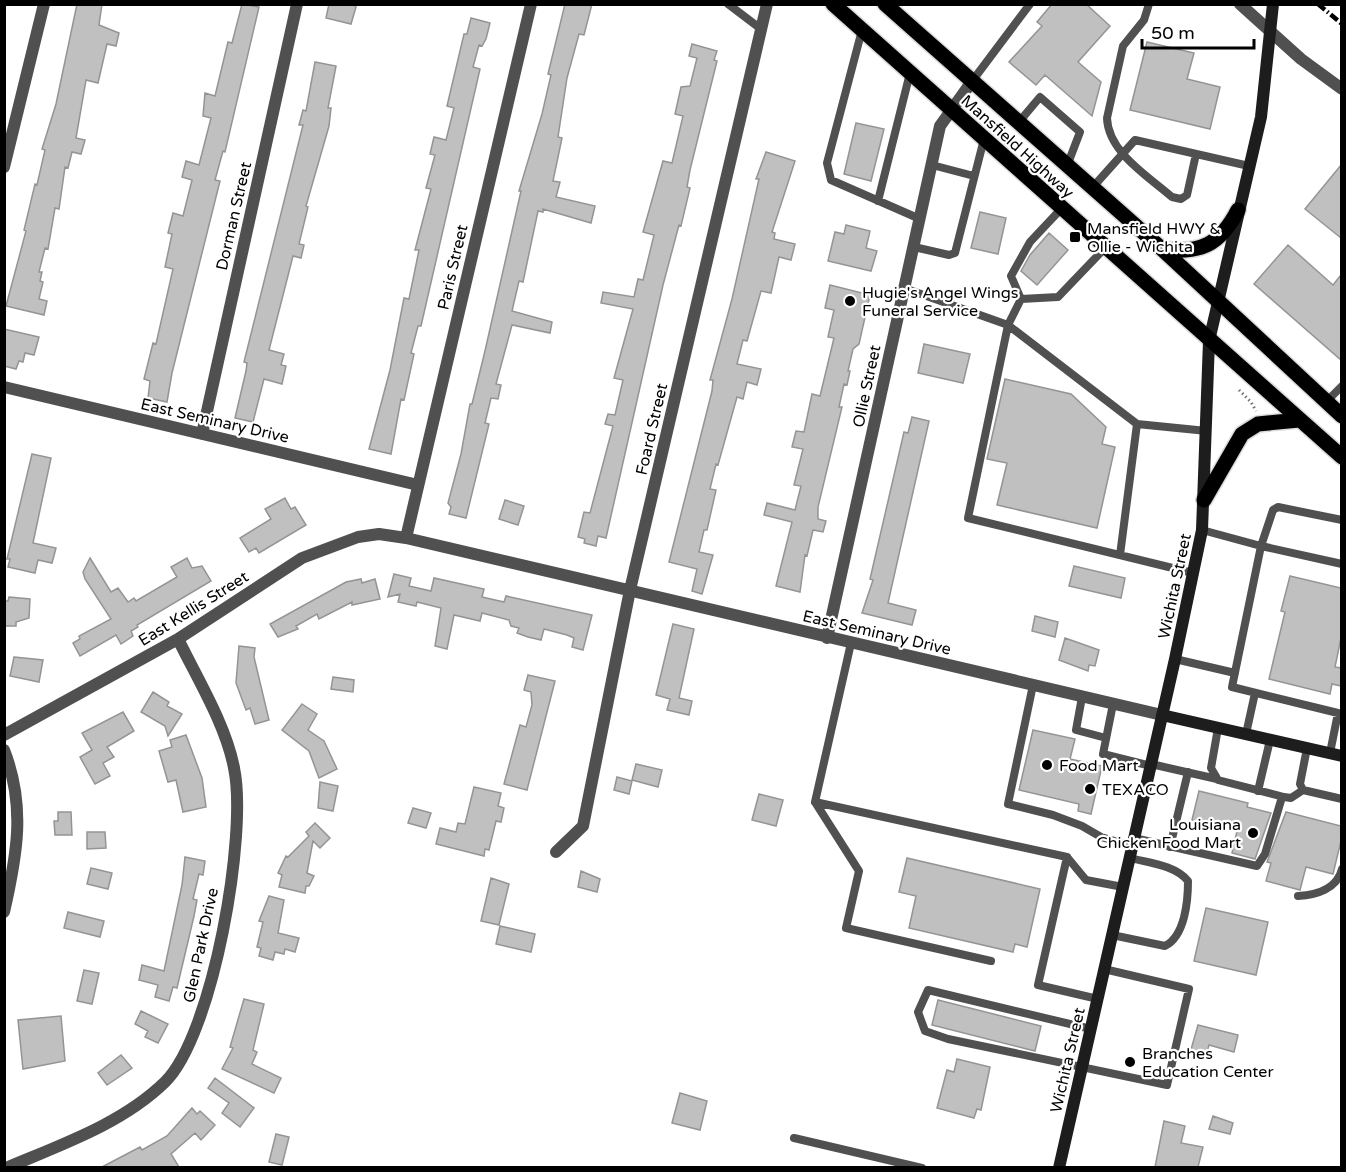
<svg xmlns="http://www.w3.org/2000/svg" width="1346" height="1172" font-family="'Varela Round',sans-serif">
<style>
.building{fill:#c0c0c0;stroke:#949494;stroke-width:1.5}
.lines{fill:none;stroke-linecap:round;stroke-linejoin:round}
.primary-casing{stroke:#dbdbdb;stroke-width:18}
.path{stroke:#727272;stroke-width:3;stroke-dasharray:1.5 3;stroke-linecap:butt}
.lane{stroke:#505050;stroke-width:8}
.street{stroke:#505050;stroke-width:12}
.secondary{stroke:#1d1d1d;stroke-width:12}
.primary{stroke:#000;stroke-width:15}
.rail{stroke:#000;stroke-width:4.5;stroke-dasharray:9 3 1.5 3;stroke-linecap:butt}
.poi-dot{fill:#000;stroke:#fff;stroke-width:2}
.labels{text-anchor:middle;stroke-width:4.5;stroke-linejoin:round;paint-order:stroke}
.street-label{font-size:16px;fill:#000;stroke:#fff}
.poi-label{font-size:16px;fill:#000;stroke:#fff;text-anchor:start}
</style>
<rect width="100%" height="100%" fill="#fff"/>
<path class="building" d="M77 4H102L99 25 119 33 116 46 107 44 98 83 86 80 76 138 85 140 81 154 72 152 68 168 65 167 59 209 55 208 48 249 45 248 39 272H42L40 281 43 282 39 299 47 301 44 315 6 306 26 231 24 230 35 184 37 185 45 150 42 149 56 104Z
M242 4 259 7 225 152 223 151 215 180 220 181 172 373 167 402 148 398 150 381 144 379 153 343 156 344 173 269 165 267 172 234 168 233 173 213 183 216 192 180 182 177 186 161 199 165 211 118 203 116 205 93 215 96 228 42 232 43Z
M329 4H353L356 7 351 24 326 18Z
M565 4H592L584 35 579 34 567 78 558 137 562 138 553 181 560 182 556 197 595 206 591 223 543 209V212L538 211 523 282 519 281 512 311 552 322 550 333 512 325 496 384 501 385 498 399 491 398 485 423 489 424 466 518 449 514 451 507 448 503 461 454 470 404H472L485 351 521 191H519L542 114 551 75 548 74Z
M1052 4H1086L1110 26 1078 62 1101 82 1092 116 1045 75 1036 85 1009 62 1042 26 1037 22Z
M471 18 490 23 486 39 482 46 479 45 473 67 480 69 421 326H418L411 353 414 354 404 400 401 399 391 454 369 449 390 370 404 298 409 299 419 250H415L431 189 426 188 435 155 430 154 434 137 446 140 454 108 447 106 464 34H467Z
M1147 42 1194 53 1187 79 1220 87 1210 129 1130 110Z
M692 44 717 51 714 60 717 61 690 170 687 187 690 188 681 226 679 225 663 285 606 538 598 536 596 546 584 543 585 539 578 537 584 512 590 513 613 426 605 424 608 414 615 415 623 380 614 378 633 309 601 303 603 292 634 297 638 279 643 280 654 235 643 232 663 161 672 163 683 116 675 114 681 87 690 86 697 58 689 56Z
M315 62 336 66 328 108H331L329 126 306 206 308 207 299 244 304 245 301 258 293 256 269 350 284 354 281 365 286 366 282 384 264 379 253 422 235 418 246 371 247 363 244 362 303 125H299L303 110 306 111Z
M856 123 884 129 871 181 844 174Z
M766 152 795 161 772 232 775 233 774 239 795 244 791 260 779 257 771 293 761 291 747 341 743 340 737 364 761 369 757 385 747 382 743 399 737 397 718 465 716 464 710 489 716 490 707 530H704L699 552 713 555 702 594 692 591 697 569 669 562 712 391 713 380H710L732 299 759 179H756Z
M1341 165V238L1305 209Z
M980 212 1006 218 998 254 971 248Z
M846 225 870 231 866 248 877 251 871 271 828 261 835 232 844 234Z
M1049 233 1068 250 1037 285 1021 271 1030 255Z
M1288 245 1333 285 1341 275V360L1254 284Z
M830 285 870 295 859 344 853 349 848 371H850L847 385 844 384 839 407H842L818 507V519L826 521 823 532 813 530 807 556 805 555 800 592 776 586 792 522 764 515 767 503 795 510 801 486 794 485 803 449 792 447 796 431 804 432 812 394 820 396 834 338 828 337 834 310 825 308Z
M4 329 39 337 34 355 25 353 23 362 19 361 16 369 4 366Z
M924 344 970 354 963 383 918 373Z
M1005 379 1071 394 1106 427 1102 444 1115 447 1097 528 997 505 1007 463 987 459Z
M912 417 929 421 888 603 916 610 912 625 862 613 873 580 870 579 904 432 908 433Z
M32 454 51 458 33 543 56 548 52 563 38 560 35 573 8 567 10 559H7Z
M285 498 291 509 295 507 306 525 259 553 256 548 249 552 240 538 271 519 265 509Z
M505 500 524 506 518 525 499 519Z
M90 558 111 592 118 588 128 602 134 598 136 601 177 577 171 567 187 558 192 568 202 566 211 581 137 625 138 627 131 631 133 636 121 644 116 635 80 656 73 643 80 639 79 636 111 619 85 579 83 572Z
M1074 566 1125 578 1121 598 1069 586Z
M394 574 411 578 409 586 431 591 434 578 484 589 482 597 504 602 506 596 592 615 583 650 572 647 574 638 567 635 544 629 541 640 528 637 517 633 519 628 511 626 509 620 482 613 480 621 454 615 447 649 435 646 441 608 417 602 416 606 398 602 400 594 388 597Z
M1290 576 1341 588V638L1335 667 1341 668V686L1332 684 1330 694 1269 679 1285 612 1281 611Z
M361 579 362 583 375 579 380 599 352 605V602L319 619 317 614 296 626 298 629 278 637 270 624 346 582Z
M9 597 30 599 29 618 16 622V626H4V601H8Z
M1035 616 1058 622 1055 637 1032 631Z
M673 624 694 629 679 698 692 701 689 715 667 710 670 699 656 695Z
M1065 638 1099 650 1095 666 1089 665 1088 671 1059 660Z
M239 646 255 648 254 657 269 720 255 724 250 708 246 710 236 683Z
M14 657 43 660 39 682 10 676Z
M528 675 555 681 527 790 504 784 520 725 526 727 532 705 531 692 524 690Z
M333 677 354 680 353 692 331 689Z
M153 692 169 702 167 706 182 714 168 736 165 726 141 712Z
M302 704 317 714 308 730 324 741 337 769 319 778 309 751 282 730Z
M123 712 134 731 107 747 114 757 103 763 110 776 95 784 80 757 92 750 82 733Z
M1033 730 1075 739 1070 759 1102 766 1091 814 1078 811 1079 804 1019 790Z
M186 735 202 778 206 807 183 812 176 780 168 782 159 751 172 747 170 740Z
M636 764 662 770 658 787 632 780Z
M617 777 632 781 629 794 614 790Z
M320 782 338 786 333 811 318 808Z
M474 787 501 793 498 806 504 808 501 822 496 821 489 850 485 849 484 856 436 844 440 828 456 832 458 823 465 824Z
M1199 791 1248 803 1247 807 1271 813 1255 859 1232 853 1237 831 1192 820Z
M759 794 783 800 776 826 752 820Z
M413 808 431 813 426 828 408 823Z
M58 812H71L72 835H55L54 821H58Z
M1286 812 1341 826V841L1333 874 1306 867 1300 890 1266 881 1271 863 1267 862Z
M315 823 330 838 320 848 313 841 307 873 314 876 309 886H306L305 893 279 887 282 875 278 873 286 856 288 857 309 836 306 832Z
M87 832H105L106 848 87 849Z
M185 857 205 861 203 875 199 874 193 899 197 900 194 916 177 988 173 987 169 1001 155 997 158 985 139 980 142 965 164 971 182 885Z
M907 858 1040 889 1027 947 1015 944 1013 952 909 928 916 896 899 892Z
M91 868 112 873 108 889 87 884Z
M581 871 600 879 597 892 578 887Z
M491 878 509 884 499 925 481 921Z
M269 896 284 900 278 933 299 938 295 952 285 949 284 954 275 952 273 960 259 956 261 948 257 947 263 922 259 921Z
M1206 908 1268 922 1256 975 1194 961Z
M68 912 104 921 100 937 64 928Z
M500 926 535 934 531 952 496 944Z
M84 970 99 973 92 1004 77 1001Z
M244 999 264 1004 253 1050 257 1052 252 1064 281 1078 274 1093 222 1069 233 1048 230 1047Z
M938 1000 1041 1026 1035 1051 932 1025Z
M141 1011 168 1024 158 1043 145 1037 148 1031 135 1024Z
M61 1016 65 1061 23 1069 18 1020Z
M1198 1025 1238 1035 1234 1052 1209 1045 1206 1057 1190 1053Z
M121 1055 132 1068 107 1085 98 1073Z
M957 1059 990 1067 981 1110 977 1109 974 1118 937 1108 947 1070 954 1072Z
M215 1078 254 1108 240 1127 222 1113 229 1103 208 1088Z
M680 1093 707 1101 700 1130 672 1123Z
M192 1108 197 1114 200 1111 215 1125 201 1140 195 1133 171 1154 179 1167H102L140 1147 142 1150 167 1136Z
M1213 1116 1233 1123 1230 1134 1209 1129Z
M1164 1121 1185 1126 1181 1143 1203 1147 1198 1167H1155Z
M276 1134 289 1137 282 1165 269 1162Z"/>
<g class="lines">
<defs>
<path id="primary" d="M833 4 1342 457
M885 4 1162 249 1342 416
M1162 249C1200 254 1220 245 1238 210
M1204 500 1242 434 1258 424 1299 420"/>
</defs>
<use href="#primary" class="primary-casing"/>
<path class="path" d="M1239 390 1251 402 1256 411"/>
<path class="lane" d="M728 4 761 29
M1149 4 1144 20 1123 46 1107 118C1108 152 1148 176 1172 197L1181 199 1187 195 1196 154
M862 30 827 163 831 180 920 219
M973 80 1030 4
M1019 122 1040 97 1080 132 1067 166
M932 165 974 176
M1092 188 1135 140 1249 166
M878 201 910 73
M914 247 949 255 955 253 984 139
M904 288 1008 325 1021 299 1058 297 1105 248
M1021 299 1011 276 1030 242 1061 209
M1326 402 1342 386
M1202 530 1261 546 1273 510 1278 507 1342 520
M1120 555 1137 424
M1193 573 968 518 1008 325 1137 424 1207 431
M851 643 815 802 859 871 846 928 991 961
M1175 659 1235 673
M1033 685 1008 804 1053 815 1082 826 1101 837 1132 846
M1082 697 1076 730 1106 738
M1113 704 1103 754 1151 766
M1218 728 1211 768 1218 780 1284 797 1291 798 1303 790
M1246 734 1255 693
M1307 748 1300 784 1303 790 1342 799
M1330 753 1338 713 1232 687 1261 546 1342 564
M1151 764 1217 779
M1258 791 1270 740
M815 802 1067 857 1086 880 1123 887
M1134 838 1257 866 1265 854 1282 797
M1170 847 1188 772
M1067 857 1038 985 1098 999
M1298 896C1316 895 1337 889 1342 869
M1112 935 1165 946C1185 936 1188 901 1188 881 1175 865 1149 863 1130 858
M1091 1029 928 990 918 1012 925 1031 948 1039 1167 1085 1189 989 1104 969
M794 1138 922 1168"/>
<path class="street" d="M1240 4 1301 59 1342 89
M4 167 44 4
M4 387 418 485
M202 434 297 4
M406 538 531 4
M827 638 940 126 973 80
M4 735 178 639 302 558 358 537 379 534 406 538 1162 715
M4 750C26 806 17 855 4 912
M556 852 583 826 630 590 767 4
M6 1168C60 1145 122 1124 165 1082 213 1035 248 833 234 768 226 725 197 678 178 639"/>
<path class="secondary" d="M1162 715 1342 756
M1059 1168 1175 659 1202 530 1209 341 1261 117 1273 4"/>
<use href="#primary" class="primary"/>
<path class="rail" d="M1318 4 1342 24"/>
</g>
<g class="poi-dot">
<rect x="1069" y="231" width="12" height="12" rx="3"/>
<circle cx="850" cy="301" r="6"/>
<circle cx="1047" cy="765" r="6"/>
<circle cx="1090" cy="789" r="6"/>
<circle cx="1253" cy="833" r="6"/>
<circle cx="1130" cy="1062" r="6"/>
</g>
<g class="labels">
<g class="street-label">
<text transform="translate(1018 146) rotate(42)" y="6">Mansfield Highway</text>
<text transform="translate(233 216) rotate(-77)" y="6">Dorman Street</text>
<text transform="translate(452 267) rotate(-77)" y="6">Paris Street</text>
<text transform="translate(866 386) rotate(-78)" y="6">Ollie Street</text>
<text transform="translate(215 420) rotate(13)" y="6">East Seminary Drive</text>
<text transform="translate(651 429) rotate(-77)" y="6">Foard Street</text>
<text transform="translate(1174 586) rotate(-78)" y="6">Wichita Street</text>
<text transform="translate(193 608) rotate(-32)" y="6">East Kellis Street</text>
<text transform="translate(877 632) rotate(13)" y="6">East Seminary Drive</text>
<text transform="translate(200 945) rotate(-78)" y="6">Glen Park Drive</text>
<text transform="translate(1067 1060) rotate(-77)" y="6">Wichita Street</text>
</g>
<g class="poi-label">
<text x="1087" y="234">Mansfield HWY &amp;<tspan x="1087" dy="18">Ollie - Wichita</tspan></text>
<text x="862" y="298">Hugie's Angel Wings<tspan x="862" dy="18">Funeral Service</tspan></text>
<text x="1059" y="771">Food Mart</text>
<text x="1102" y="795">TEXACO</text>
<text x="1241" y="830" text-anchor="end">Louisiana<tspan x="1241" dy="18">Chicken Food Mart</tspan></text>
<text x="1142" y="1059">Branches<tspan x="1142" dy="18">Education Center</tspan></text>
</g>
</g>
<rect width="1346" height="1172" fill="none" stroke="#000000" stroke-width="12"/>
<path d="M1142 39v9h112v-9" fill="none" stroke="#000000" stroke-width="3"/>
<text x="1151" y="39" font-size="18" fill="#000000" stroke="#ffffff" stroke-width="4.5" paint-order="stroke">50 m</text>
</svg>
